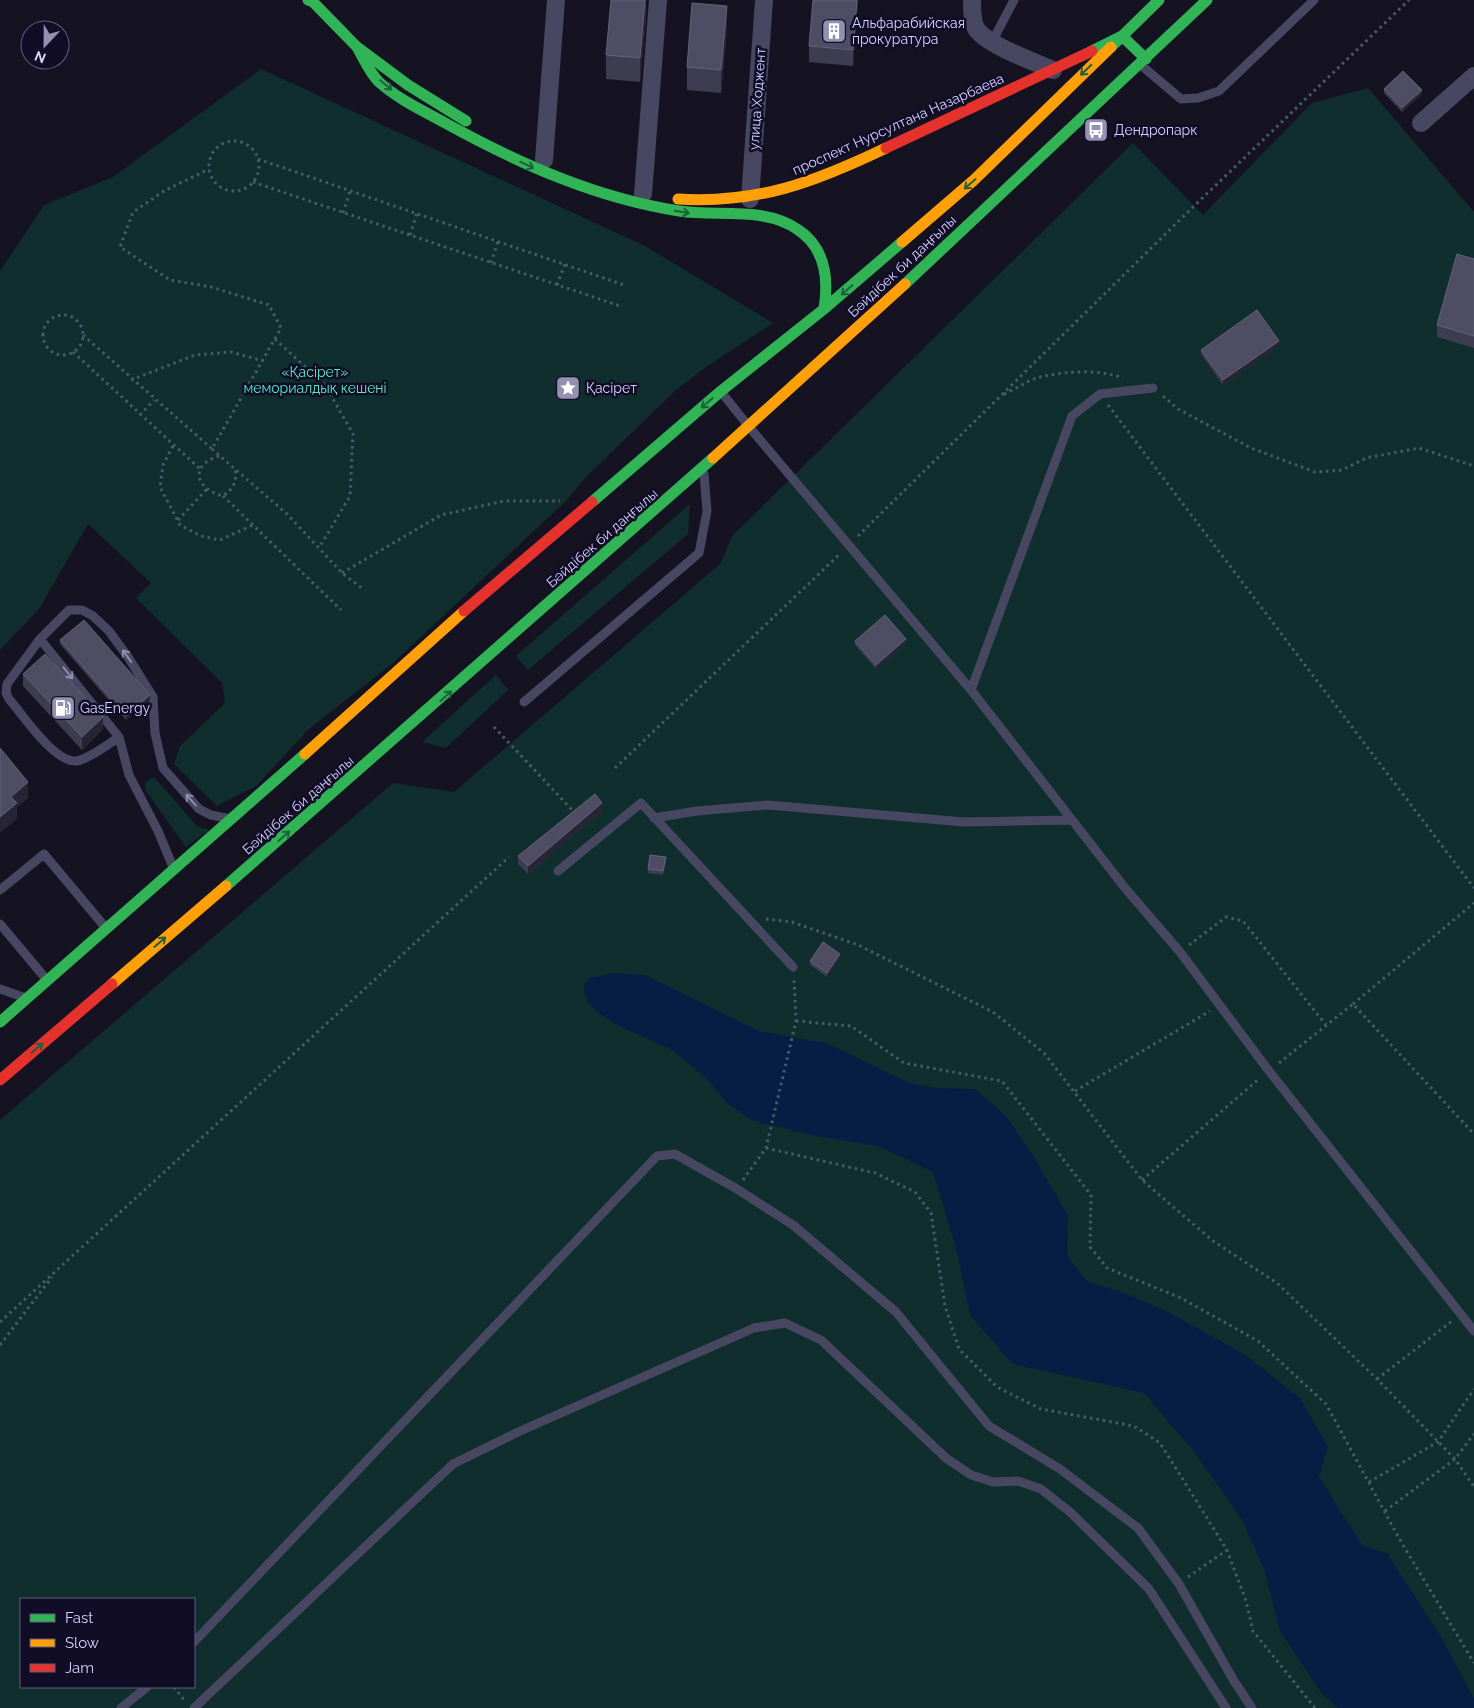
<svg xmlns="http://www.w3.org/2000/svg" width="1474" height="1708" font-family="Raleway,sans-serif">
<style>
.green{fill:#102e2e;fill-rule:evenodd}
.water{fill:#061e44}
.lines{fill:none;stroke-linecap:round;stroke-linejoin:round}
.path{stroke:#485a6b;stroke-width:3;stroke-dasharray:2.5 4;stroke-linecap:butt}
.lane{stroke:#474762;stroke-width:9}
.street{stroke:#474762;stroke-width:18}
.fast{stroke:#30b455;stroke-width:11}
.slow{stroke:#ff9f0a;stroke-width:11}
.jam{stroke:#e5322d;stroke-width:11}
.wall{fill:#3e3c50}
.shaded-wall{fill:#272535}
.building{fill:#4f4d63;stroke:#64627b}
.oneway{stroke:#20603e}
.oneway2{stroke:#8f8db0}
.labels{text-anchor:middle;stroke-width:5;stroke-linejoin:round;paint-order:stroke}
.poi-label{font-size:14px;fill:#d7d3ff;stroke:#110d27;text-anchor:start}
.street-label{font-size:14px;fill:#d7d3ff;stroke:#110d27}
.park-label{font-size:14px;fill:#53ecc2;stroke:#110d27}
</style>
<rect width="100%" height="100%" fill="#151321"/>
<path class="green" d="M261 69 645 246 773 323 706 367 676 390 585 478 566 501 393 663 309 729 256 786 217 806 174 764 180 746 225 703 222 683 136 598 151 583 88 524 39 609 0 650V271L44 205 113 177Z
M1368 88 1474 212V1708H0V1120L393 783 454 792 720 564 733 535 1133 143 1203 215 1312 103ZM21 1599H194V1687H21Z
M690 504 688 534 528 670 516 656Z
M496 675 508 690 446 748 422 742Z
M154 777 197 826 209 830 186 847 146 791 145 782Z"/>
<path class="water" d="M614 973 645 975 759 1031 829 1044 909 1083 936 1088 975 1089 1005 1115 1032 1154 1068 1215 1067 1256 1087 1281 1127 1294 1168 1312 1244 1354 1300 1398 1328 1447 1319 1477 1363 1546 1387 1553 1444 1642 1474 1699V1708H1338L1322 1694 1280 1631 1264 1569 1243 1521 1192 1449 1144 1393 1013 1364 970 1315 957 1252 933 1172 878 1146 811 1135 751 1120 726 1102 708 1080 674 1051 613 1023 599 1013 588 1003 583 989 589 978Z"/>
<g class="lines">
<path class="path" d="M209 166a25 25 0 1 1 50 0a25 25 0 1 1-50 0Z
M258 159 624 285
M253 182 620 306
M343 213 350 191
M410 235 417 213
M491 263 498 241
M557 285 565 264
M43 335a20 20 0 1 1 40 0a20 20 0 1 1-40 0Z
M83 335 212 449 281 328 269 305 211 287 170 280 120 247 133 212 164 191 209 169
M275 339 325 385 353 434 350 496 319 548
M73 352 200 469
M131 380 195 355 231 352 263 361
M1004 394C1016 389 1028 380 1040 377 1066 371 1099 369 1123 378
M1163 396 1178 409 1251 448 1315 472 1342 470 1366 458 1419 448 1474 466
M1108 405 1474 888
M140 415 154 400
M173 446 163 465 160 487 180 525 201 536 220 540 253 525
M212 449 287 514 342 573 363 589
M219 456C189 465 195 489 223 496 234 488 237 482 235 469
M223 496 341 610
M178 520 207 489
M858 536 1193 207 1409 0
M342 573 441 515 504 501H560
M494 727 576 814
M615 768 841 553
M766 919 792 922 858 945 993 1012 1044 1053 1142 1180 1213 1241 1277 1283 1377 1379 1455 1459 1474 1487
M1189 945 1226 917 1243 921 1326 1025
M1353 1004 1474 903
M796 1021 851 1026 904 1063 1002 1081 1091 1195 1090 1247 1107 1268 1181 1298 1258 1341 1326 1404 1400 1540 1474 1663
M1279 1063 1353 1004 1474 1134
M1075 1091 1210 1011
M766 1148 875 1173 915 1192 931 1213 945 1306 959 1349 997 1387 1041 1409 1134 1426 1160 1443 1227 1550 1246 1601 1253 1631 1315 1708
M743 1180 766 1148 796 1021 794 978
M1142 1180 1260 1078
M0 1322 509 857
M0 1345 52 1277
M1377 1379 1452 1321
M1369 1482 1438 1442 1474 1389
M1385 1511 1455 1459 1474 1434
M1188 1577 1227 1550
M174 1687 184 1700"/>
<path class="lane" d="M992 42 1014 0
M1142 66 1181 99 1198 98 1219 91 1314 0
M722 393 750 428 971 690 1125 888 1180 952 1269 1071 1474 1331
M40 639 7 684 6 693 9 699C23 715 53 761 75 761 86 761 109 744 119 737
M971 690 1072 416 1100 394 1153 388
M524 702 699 553 707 511 704 474
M654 818 697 811 768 805 964 822 1072 820
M173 867 158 831 129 775 119 737 40 639 69 610H82L93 616 109 631 128 657 153 697 155 733 163 768 199 809 211 815 226 818
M558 871 641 803 793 967
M0 890 44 854 105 927
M0 924 46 979
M0 989 23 997
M194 1642 657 1156 675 1154 737 1189 793 1225 896 1312 989 1426 1060 1469 1138 1528 1179 1584 1234 1681 1252 1708
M121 1708 147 1687
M194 1708 453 1464 518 1432 754 1328 785 1323 821 1340 946 1458 971 1475 993 1482 1018 1481 1041 1489 1070 1512 1149 1589 1226 1708"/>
<path class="street" d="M972 0C972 9 972 23 977 30 991 47 1033 61 1053 70
M1421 123 1474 76
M544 160 556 0
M643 194 658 0
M750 199 764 0"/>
<path class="fast" d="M308 0 313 2 357 47 408 85 466 121
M357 47C364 59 369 72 379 82 399 100 424 111 447 124 520 164 596 198 679 211 717 217 763 206 797 229 825 247 829 278 824 309
M1111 47 1159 0
M1092 51 1122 36 1146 59
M905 284 1207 0
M592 502 721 391 824 309 902 242
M226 886 713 458
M0 1022 305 754"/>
<path class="slow" d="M678 199C758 204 815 182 886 148
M902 242 974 180 1111 47
M713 458 905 284
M305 754 464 611
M112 984 226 886"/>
<path class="jam" d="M886 148 1092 51
M464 611 592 502
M0 1080 112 984"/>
</g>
<path class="wall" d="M646 0V18L640 82 606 79V55Z
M858 0 853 66 809 62V46Z
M727 29 721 93 687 90V67Z
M1384 89 1422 94 1402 112 1384 93Z
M1474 259V348L1437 337V325Z
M1279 345 1223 385 1201 354V350Z
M60 640 150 699 126 720 60 644Z
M855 641 906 643 876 669 855 645Z
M23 674 103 729 82 750 23 686Z
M602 811 528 874 518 864V856Z
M666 861 663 875 648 873V869Z
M840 958 827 977 810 965V961Z"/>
<path class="shaded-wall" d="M645 0 646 18 640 82V58Z
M857 0H858L853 66V50Z
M727 6V29L721 93V70Z
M1422 90V94L1402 112V108Z
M1279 341V345L1223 385V380Z
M906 639V643L876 669V665Z
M150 695V699L126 720V716Z
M103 717V729L82 750V737Z
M28 782V798L17 808V819L0 833V817L11 797Z
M602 803V811L528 874V866Z
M840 954V958L827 977V973Z"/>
<path class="building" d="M611 0H645L640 58 606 55Z
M813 0H857L853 50 809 46Z
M692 3 727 6 721 70 687 67Z
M1403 71 1422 90 1402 108 1384 89Z
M1457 254 1474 259V336L1437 325Z
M1257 310 1279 341 1223 380 1201 350Z
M885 615 906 639 876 665 855 641Z
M84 620 150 695 126 716 60 640Z
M45 654 103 717 82 737 23 674Z
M0 748 28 782 11 797 17 803 0 817Z
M595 794 602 803 528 866 518 856Z
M650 855 666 857 663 871 648 869Z
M823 942 840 954 827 973 810 961Z"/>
<defs><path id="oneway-shaft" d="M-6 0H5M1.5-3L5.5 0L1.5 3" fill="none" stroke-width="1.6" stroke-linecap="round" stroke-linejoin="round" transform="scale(1.25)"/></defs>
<g class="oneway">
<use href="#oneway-shaft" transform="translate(1086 70) rotate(136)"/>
<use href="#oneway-shaft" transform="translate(386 85) rotate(40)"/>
<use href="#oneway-shaft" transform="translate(527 165) rotate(26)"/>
<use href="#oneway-shaft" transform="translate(970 184) rotate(139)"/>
<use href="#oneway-shaft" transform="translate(682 212) rotate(9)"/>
<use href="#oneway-shaft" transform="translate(847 290) rotate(139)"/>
<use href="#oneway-shaft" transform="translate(707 403) rotate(139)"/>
<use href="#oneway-shaft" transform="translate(446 696) rotate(-42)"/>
<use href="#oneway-shaft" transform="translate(284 836) rotate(-41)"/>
<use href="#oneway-shaft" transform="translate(160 942) rotate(-41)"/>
<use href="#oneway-shaft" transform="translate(37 1048) rotate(-41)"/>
</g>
<g class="oneway2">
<use href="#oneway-shaft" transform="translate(127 656) rotate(-125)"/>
<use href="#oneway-shaft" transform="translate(68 673) rotate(51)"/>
<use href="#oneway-shaft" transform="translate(191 800) rotate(-131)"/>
</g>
<defs>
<symbol id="building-square" viewBox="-11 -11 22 22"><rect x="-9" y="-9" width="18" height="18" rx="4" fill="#9390b1" stroke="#110d27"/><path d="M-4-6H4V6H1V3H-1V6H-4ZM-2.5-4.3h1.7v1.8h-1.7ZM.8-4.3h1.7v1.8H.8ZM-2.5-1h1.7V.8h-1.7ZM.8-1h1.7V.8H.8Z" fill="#fff"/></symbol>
<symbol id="bus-square" viewBox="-11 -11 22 22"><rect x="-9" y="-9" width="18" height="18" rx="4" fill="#9390b1" stroke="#110d27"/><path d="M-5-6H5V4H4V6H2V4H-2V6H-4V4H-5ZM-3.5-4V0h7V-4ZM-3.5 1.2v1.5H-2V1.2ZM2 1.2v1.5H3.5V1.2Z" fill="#fff"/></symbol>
<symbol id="sight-square" viewBox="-11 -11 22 22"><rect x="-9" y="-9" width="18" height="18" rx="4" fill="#9390b1" stroke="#110d27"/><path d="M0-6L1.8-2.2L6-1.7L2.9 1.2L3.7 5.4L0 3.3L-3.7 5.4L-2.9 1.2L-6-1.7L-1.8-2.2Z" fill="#fff"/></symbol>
<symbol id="fuel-square" viewBox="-11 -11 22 22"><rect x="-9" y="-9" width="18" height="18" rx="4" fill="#9390b1" stroke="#110d27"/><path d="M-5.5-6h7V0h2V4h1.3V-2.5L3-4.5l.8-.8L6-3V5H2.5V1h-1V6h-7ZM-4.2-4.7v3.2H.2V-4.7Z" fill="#fff"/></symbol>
</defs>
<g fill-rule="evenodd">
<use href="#building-square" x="820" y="17" width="28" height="28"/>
<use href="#bus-square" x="1082" y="116" width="28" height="28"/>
<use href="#sight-square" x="554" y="374" width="28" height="28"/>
<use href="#fuel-square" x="49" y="694" width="28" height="28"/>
</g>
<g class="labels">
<g class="poi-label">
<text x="852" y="28">Альфарабийская<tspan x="852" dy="16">прокуратура</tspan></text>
<text x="1114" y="135">Дендропарк</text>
<text x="586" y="393">Қасірет</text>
<text x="80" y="713">GasEnergy</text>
</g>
<g class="street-label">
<text transform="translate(757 99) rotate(-86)" y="5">улица Ходжент</text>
<text transform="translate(898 124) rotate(-24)" y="5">проспект Нурсултана Назарбаева</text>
<text transform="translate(902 266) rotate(-43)" y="5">Бәйдібек би даңғылы</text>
<text transform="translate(602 538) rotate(-41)" y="5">Бәйдібек би даңғылы</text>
<text transform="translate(298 805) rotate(-41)" y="5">Бәйдібек би даңғылы</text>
</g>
<g class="park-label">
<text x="315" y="377">«Қасірет»<tspan x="315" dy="16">мемориалдық кешені</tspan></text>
</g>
</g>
<rect x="20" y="1598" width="175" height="90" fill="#110d27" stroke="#605c7d"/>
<rect x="30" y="1614" width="25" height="8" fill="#30b455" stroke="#605c7d"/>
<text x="65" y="1623" font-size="15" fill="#d7d3ff">Fast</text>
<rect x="30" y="1639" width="25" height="8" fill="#ff9f0a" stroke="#605c7d"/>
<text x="65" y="1648" font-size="15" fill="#d7d3ff">Slow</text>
<rect x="30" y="1664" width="25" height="8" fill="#e5322d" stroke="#605c7d"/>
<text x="65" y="1673" font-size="15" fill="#d7d3ff">Jam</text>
<g transform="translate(45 45) rotate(202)"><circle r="24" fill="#110d27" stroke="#605c7d"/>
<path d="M0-4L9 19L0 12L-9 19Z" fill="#9390b1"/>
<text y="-8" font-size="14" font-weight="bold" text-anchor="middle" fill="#d7d3ff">N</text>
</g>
</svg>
